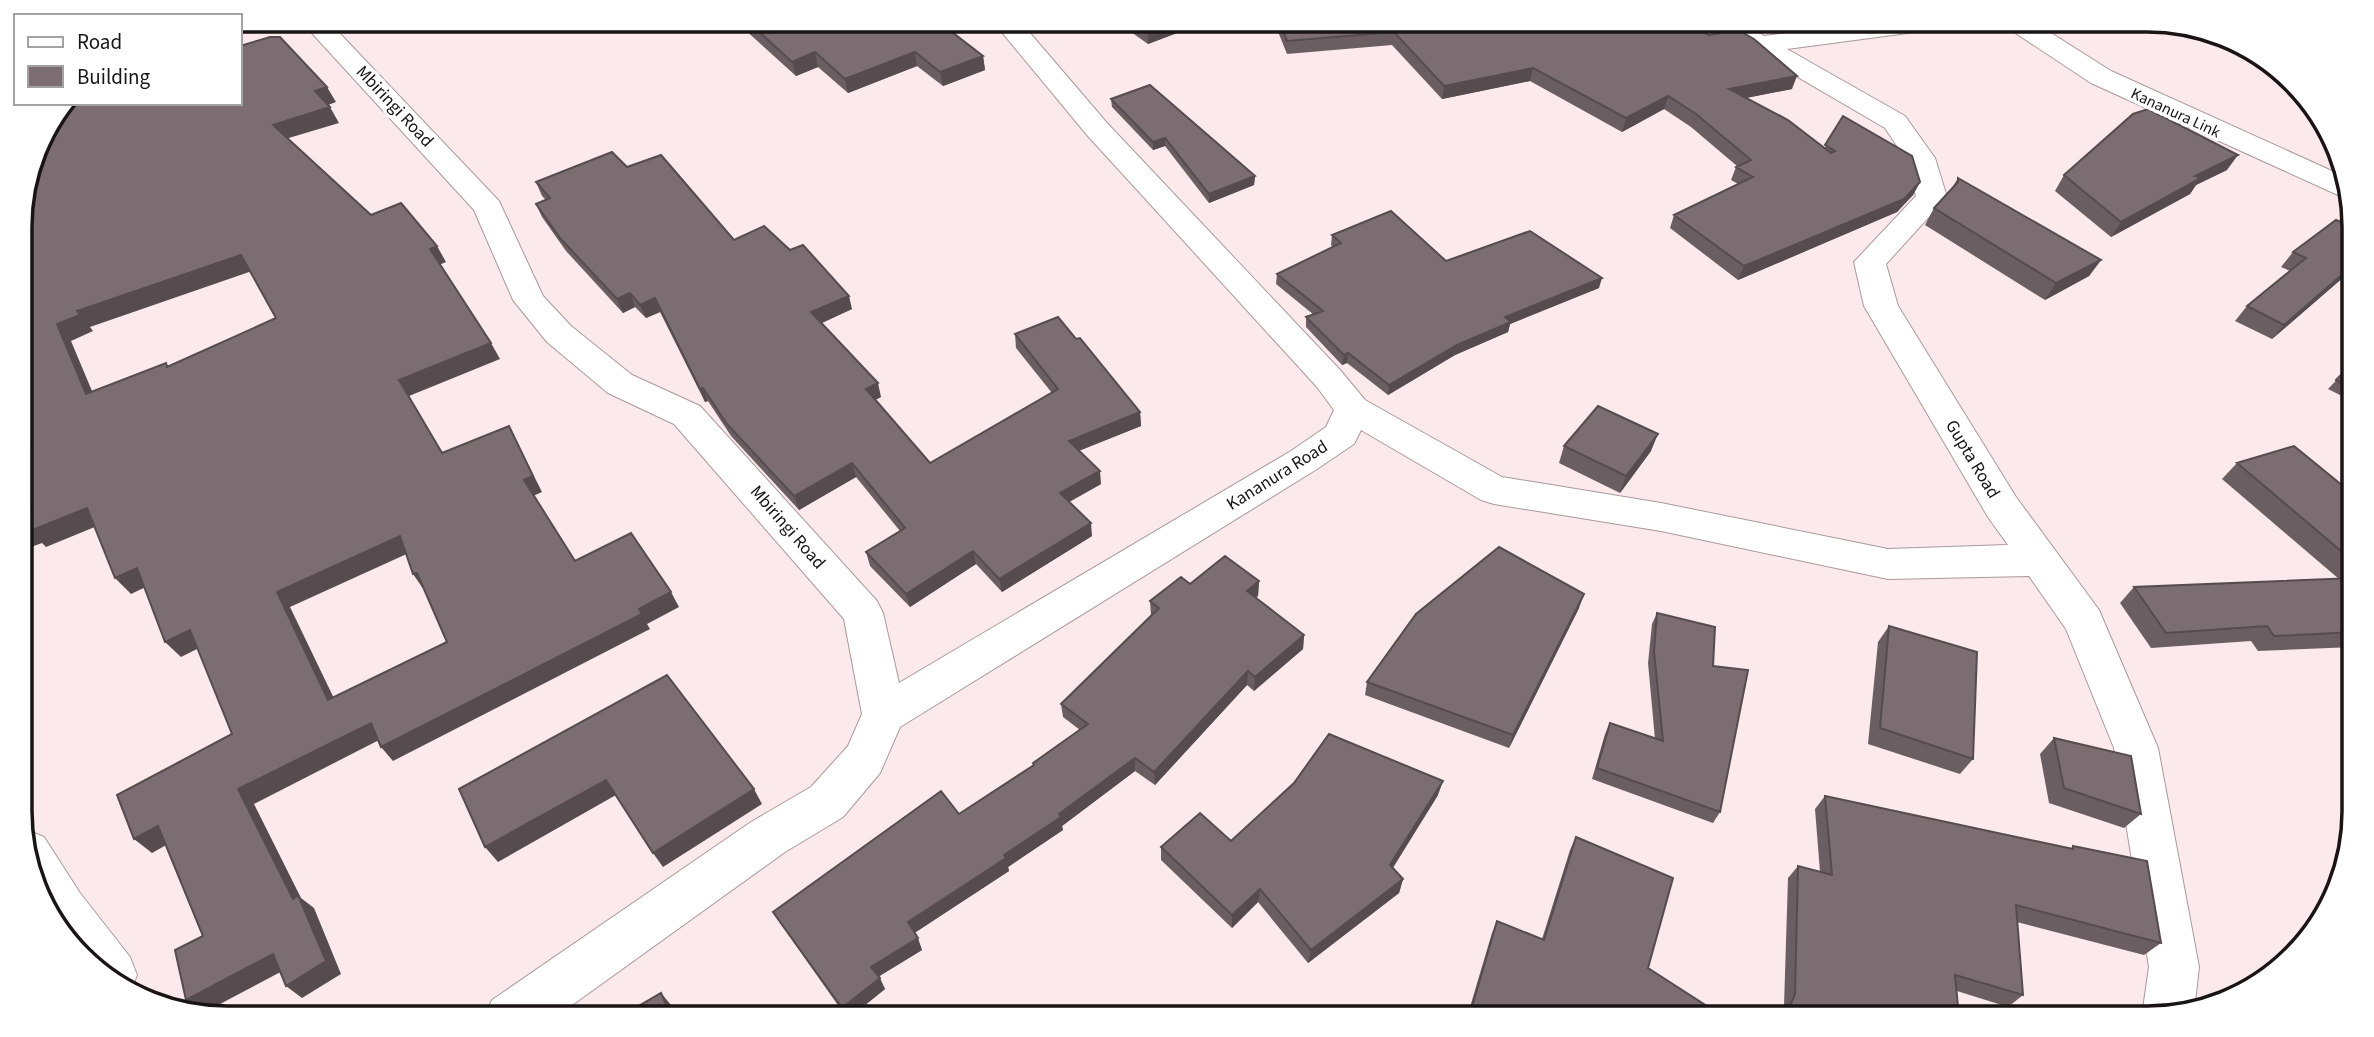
<svg xmlns="http://www.w3.org/2000/svg" width="2374" height="1037" font-family="'Source Sans 3',sans-serif">
<style>
.lines{fill:none;stroke-linecap:round;stroke-linejoin:round}
.minor-casing{stroke:#aa9a9c;stroke-width:2}
.minor{fill:#fff;fill-rule:evenodd}
.wall{fill:#6a5e62}
.shaded-wall{fill:#564c50}
.building{fill:#7b6d72;stroke:#564c50;stroke-width:2;fill-rule:evenodd}
.labels{text-anchor:middle;stroke-width:7;stroke-linejoin:round;paint-order:stroke}
.far-street-label{font-size:16px;fill:#1a1415;stroke:#fff}
.street-label{font-size:18px;fill:#1a1415;stroke:#fff}
.rim{fill:none;stroke:#1a1415;stroke-width:3.5}
</style>
<rect width="100%" height="100%" fill="#fbe9eb"/>
<g class="lines">
<defs>
<path id="minor" d="M299 19H326L499 201 543 296 571 326 632 375 700 406 877 601 883 613 899 683 1291 451 1326 427 1334 410 1317 387 1087 135 991 19H1018L1107 123 1341 371 1365 400 1502 477 1661 503 1888 549 2008 545 1988 517 1864 306 1854 262 1916 196 1905 158 1885 128 1707 24 1703 19H1735L1764 36 1892 19H1966L1962 24 1953 27 1787 49 1905 116 1935 158 1947 197 1886 264 1898 306 2016 497 2099 610 2158 748 2199 967 2194 1011 2161 1017 2142 1016 2149 967 2114 748 2066 629 2029 576 1888 579 1661 531 1494 504 1481 500 1361 430 1354 444 1317 469 900 727 880 773 843 817 785 852 554 1018H484L492 1000 751 822 811 787 848 746 862 714 844 619 674 424 608 393 547 342 513 300 474 210Z
M1998 19H2029L2111 71 2343 176 2352 197 2338 195 2091 83 2002 24Z
M27 830 44 837 80 893 130 957 137 975 131 990 62 937 21 838V833Z"/>
</defs>
<use href="#minor" class="minor-casing"/>
<use href="#minor" class="minor"/>
</g>
<path class="wall" d="M733 19H916L933 30 983 56 985 70 943 86 917 66 848 93 818 67 796 76Z
M1099 19H1214L1148 44 1114 20 1104 23Z
M1273 19H1675L1685 29 1792 89 1746 98 1825 148 1843 116 1920 182 1913 195 1897 212 1738 280 1670 228 1674 215 1738 184 1731 180 1736 167 1737 166 1691 127 1664 109 1622 132 1530 81 1442 99 1392 45 1287 54Z
M1111 99 1255 176 1254 185 1209 203 1165 146 1153 150 1112 107Z
M627 167 734 240 852 309 822 323 881 397 875 400 930 463 1052 393 1016 348 1015 334 1140 412 1141 426 1079 451 1101 484 1069 502 1092 536 1002 592 976 564 910 607 870 566 866 552 900 531 856 477 799 510 731 436 708 401 705 402 660 312 646 318 635 307 623 313 566 251 542 217 536 204 546 200 542 196 536 182Z
M2227 170 2196 185 2190 194 2111 237 2055 191 2064 175Z
M1958 178 2101 260 2089 276 2045 300 1925 225 1934 208 1952 188Z
M2353 218V269L2272 339 2235 321 2247 306 2290 271 2281 267 2293 252 2346 224Z
M1332 235 1446 261 1599 288 1510 324 1508 332 1455 355 1388 395 1347 363 1342 365 1306 327V317L1314 315 1276 284 1277 274 1333 247 1331 245Z
M2353 363 2354 402 2328 389Z
M1564 446 1651 451 1620 493 1559 463Z
M2237 463 2354 495V647L2258 651 2251 641 2151 648 2120 603 2134 587 2339 579 2222 479Z
M1259 581 1258 596 1255 598 1304 635 1303 649 1254 691 1247 685 1155 785 1135 771 1062 826 1063 830 1008 867 1009 871 914 933 922 950 878 977 885 989 849 1018H847L780 923 773 912 959 814 1033 766V763L1080 730 1063 717 1061 704 1151 615 1150 601 1190 584Z
M1579 608 1509 748 1365 695 1367 682Z
M1657 613 1713 666 1720 812 1713 823 1592 779 1605 734 1610 723 1655 739 1648 663 1652 624Z
M1889 626 1973 759 1960 774 1868 744 1878 642Z
M2054 738 2141 814 2124 828 2049 803 2040 754Z
M1438 795 1393 868 1403 879 1399 893 1308 963 1258 902 1232 928 1161 860V847L1231 841Z
M1825 796 2070 849 2073 846 2161 943 2144 955 2017 922 2023 995 2008 1007 1957 991 1959 1017H1779L1784 1006 1788 878 1798 866 1820 872 1815 809Z
M1576 837 1648 968 1724 1017H1467L1492 933 1497 921 1542 939 1570 850Z"/>
<path class="shaded-wall" d="M1104 19H1114V20L1104 23Z
M1173 19H1214L1148 44V28Z
M815 52 818 67 796 76 792 62Z
M915 52 917 66 848 93 845 79Z
M983 56 985 70 943 86 940 72Z
M1533 68 1530 81 1442 99 1444 86Z
M1797 76 1792 89 1725 102 1729 89Z
M327 87 336 102 323 107 315 91Z
M1668 96 1664 109 1622 132 1626 118Z
M330 107 339 123 282 140 273 125Z
M1165 138V146L1153 150V142Z
M2238 155 2227 170 2196 185 2190 194 2111 237 2121 222 2195 176Z
M1255 176 1254 185 1209 203V194Z
M1920 182 1913 195 1897 212 1738 280 1744 266Z
M437 246 446 262 439 265 430 249Z
M241 255 252 271 90 327 93 331 71 341 100 410 86 394 57 324 77 311Z
M2101 260 2089 276 2045 300 2056 283Z
M2353 265V269L2272 339 2284 325Z
M1602 278 1599 288 1510 324 1508 332 1455 355 1388 395 1389 385 1505 317Z
M630 293 635 307 623 313 617 299Z
M849 296 852 309 815 326 811 312Z
M655 298 660 312 646 318 640 305Z
M491 343 500 359 409 396 452 469 399 380Z
M1348 353 1347 363 1342 365 1344 355Z
M878 383 881 397 869 403 866 389Z
M703 388 708 401 705 402 700 389Z
M1140 412 1141 426 1070 454 1069 441Z
M509 426 542 492 533 496 524 480Z
M1658 434 1651 451 1620 493 1626 476Z
M852 463 856 477 799 510 794 496Z
M1100 471 1101 484 1062 506 1060 493Z
M87 508 102 524 46 547 42 543 20 551V529Z
M1091 523 1092 536 1002 592 999 579Z
M400 536 411 552 290 607 342 715 328 700 277 592Z
M973 551 976 564 910 607 906 594Z
M137 568 152 584 131 594 115 578Z
M417 573 424 590 413 574Z
M1259 581 1258 596 1246 605 1247 591Z
M671 592 679 607 647 624 650 629 393 761 381 747Z
M1584 594 1579 608 1509 748 1513 735Z
M190 630 205 645 181 657 165 642Z
M1304 635 1303 649 1254 691 1255 677Z
M1248 671 1247 685 1155 785 1154 772Z
M371 723 383 738 254 804 301 898 314 908 341 974 302 998 286 986 293 899 238 789Z
M1135 758V771L1062 826 1063 830 1008 867 1009 871 913 934 908 922 1059 814Z
M606 780 616 795 498 862 485 847Z
M1443 781 1438 795 1386 878 1390 865Z
M754 789 762 804 663 867 653 853Z
M158 826 175 840 152 853 134 839Z
M1403 879 1399 893 1308 963 1311 950Z
M1260 889 1258 902 1232 928V915Z
M918 938 922 950 876 978 871 967Z
M273 954 290 967 205 1012 186 1000Z
M880 978 885 989 849 1018H847L842 1008Z
M661 993 671 1005 676 1018H672Z"/>
<path class="building" d="M745 19H916L933 30 944 26 983 56 940 72 915 52 845 79 815 52 792 62Z
M1135 19H1173L1148 28Z
M1279 19H1675L1685 29 1693 26 1709 35 1738 30 1754 39 1797 76 1729 89 1788 120 1831 153 1835 151 1825 145 1843 116 1912 156 1920 182 1904 199 1744 266 1674 215 1753 177 1736 167 1751 160 1696 114 1668 96 1626 118 1533 68 1444 86 1394 32 1287 41Z
M270 37H280L327 87 315 91 330 107 273 125 371 215 401 203 437 246 430 249 491 343 399 380 442 453 509 426 533 476 524 480 575 561 631 533 671 592 639 609 642 614 381 747 371 723 238 789 293 899 298 895 326 961 286 986 273 954 186 1000 175 950 203 936 158 826 134 839 117 795 232 734 190 630 165 642 137 568 115 578 87 508 30 531 29 526 20 529V446L23 445 20 437V212L40 135 65 103H240V46ZM241 255 276 318 167 367 166 363 86 394 57 324 80 315 77 311ZM400 536 413 574 417 573 447 642 328 700 277 592Z
M1150 85 1255 176 1209 194 1165 138 1153 142 1111 99Z
M2148 109 2238 155 2195 176 2201 178 2121 222 2064 175 2133 114Z
M612 152 627 167 661 155 734 240 764 226 790 250 803 245 849 296 811 312 878 383 866 389 930 463 1058 389 1015 334 1058 317 1076 339 1080 338 1140 412 1069 441 1100 471 1060 493 1091 523 999 579 973 551 906 594 866 552 905 528 852 463 794 496 726 423 703 388 700 389 655 298 640 305 630 293 617 299 560 238 536 204 550 198 536 182Z
M1958 178 2101 260 2056 283 1934 208 1958 182Z
M1391 211 1446 261 1530 231 1602 278 1505 317 1511 322 1457 345 1389 385 1348 353 1344 355 1306 317 1323 311 1277 274 1341 243 1332 235Z
M2353 218V265L2284 325 2247 306 2306 258 2293 252 2336 220 2346 224Z
M2353 363V389L2336 380Z
M1598 406 1658 434 1626 476 1564 446Z
M2294 446 2354 495V562L2237 463Z
M1499 547 1584 594 1513 735 1367 682 1416 614Z
M1225 556 1259 581 1247 591 1304 635 1255 677 1248 671 1154 772 1135 758 1059 814 1061 817 1004 855 1006 858 908 922 918 938 871 967 880 978 842 1008 773 912 941 791 959 814 1034 765 1033 763 1088 724 1061 704 1159 608 1150 601 1181 577 1190 584Z
M2354 578V632L2274 636 2267 626 2166 633 2134 587Z
M1657 613 1715 627 1713 666 1748 670 1720 812 1597 768 1610 723 1663 741 1654 651Z
M1889 626 1977 652 1973 759 1880 728Z
M667 675 754 789 653 853 606 780 485 847 459 789Z
M1329 734 1443 781 1390 865 1403 879 1311 950 1260 889 1232 915 1161 847 1200 813 1231 841 1294 783Z
M2054 738 2131 756 2141 814 2064 788Z
M1825 796 2073 849V846L2147 861 2161 943 2016 905 2023 995 1955 975 1959 1017H1785L1795 994 1798 866 1832 875Z
M1576 837 1673 878 1648 968 1724 1017H1469L1497 921 1544 940Z
M661 993 672 1018H618Z"/>
<g class="labels">
<g class="far-street-label">
<text transform="translate(2176 112) rotate(25)" y="6">Kananura Link</text>
</g>
<g class="street-label">
<text transform="translate(395 106) rotate(47)" y="6">Mbiringi Road</text>
<text transform="translate(1973 459) rotate(59)" y="6">Gupta Road</text>
<text transform="translate(1277 475) rotate(-32)" y="6">Kananura Road</text>
<text transform="translate(788 527) rotate(49)" y="6">Mbiringi Road</text>
</g>
</g>
<path d="M0 0H2374V1037H0ZM227 32H2147A195 195 0 0 1 2342 227V811A195 195 0 0 1 2147 1006H227A195 195 0 0 1 32 811V227A195 195 0 0 1 227 32Z" fill="#fff" fill-rule="evenodd"/>
<path class="rim" d="M227 32H2147A195 195 0 0 1 2342 227V811A195 195 0 0 1 2147 1006H227A195 195 0 0 1 32 811V227A195 195 0 0 1 227 32Z"/>
<rect x="14" y="14" width="228" height="91" fill="#ffffff" stroke="#a3a1a1" stroke-width="2"/>
<rect x="28" y="37" width="35" height="10" fill="#ffffff" stroke="#a3a1a1" stroke-width="2"/>
<text x="77" y="49" font-size="21" fill="#1a1415">Road</text>
<rect x="28" y="66" width="35" height="21" fill="#7b6d72" stroke="#a3a1a1" stroke-width="2"/>
<text x="77" y="84" font-size="21" fill="#1a1415">Building</text>
</svg>
